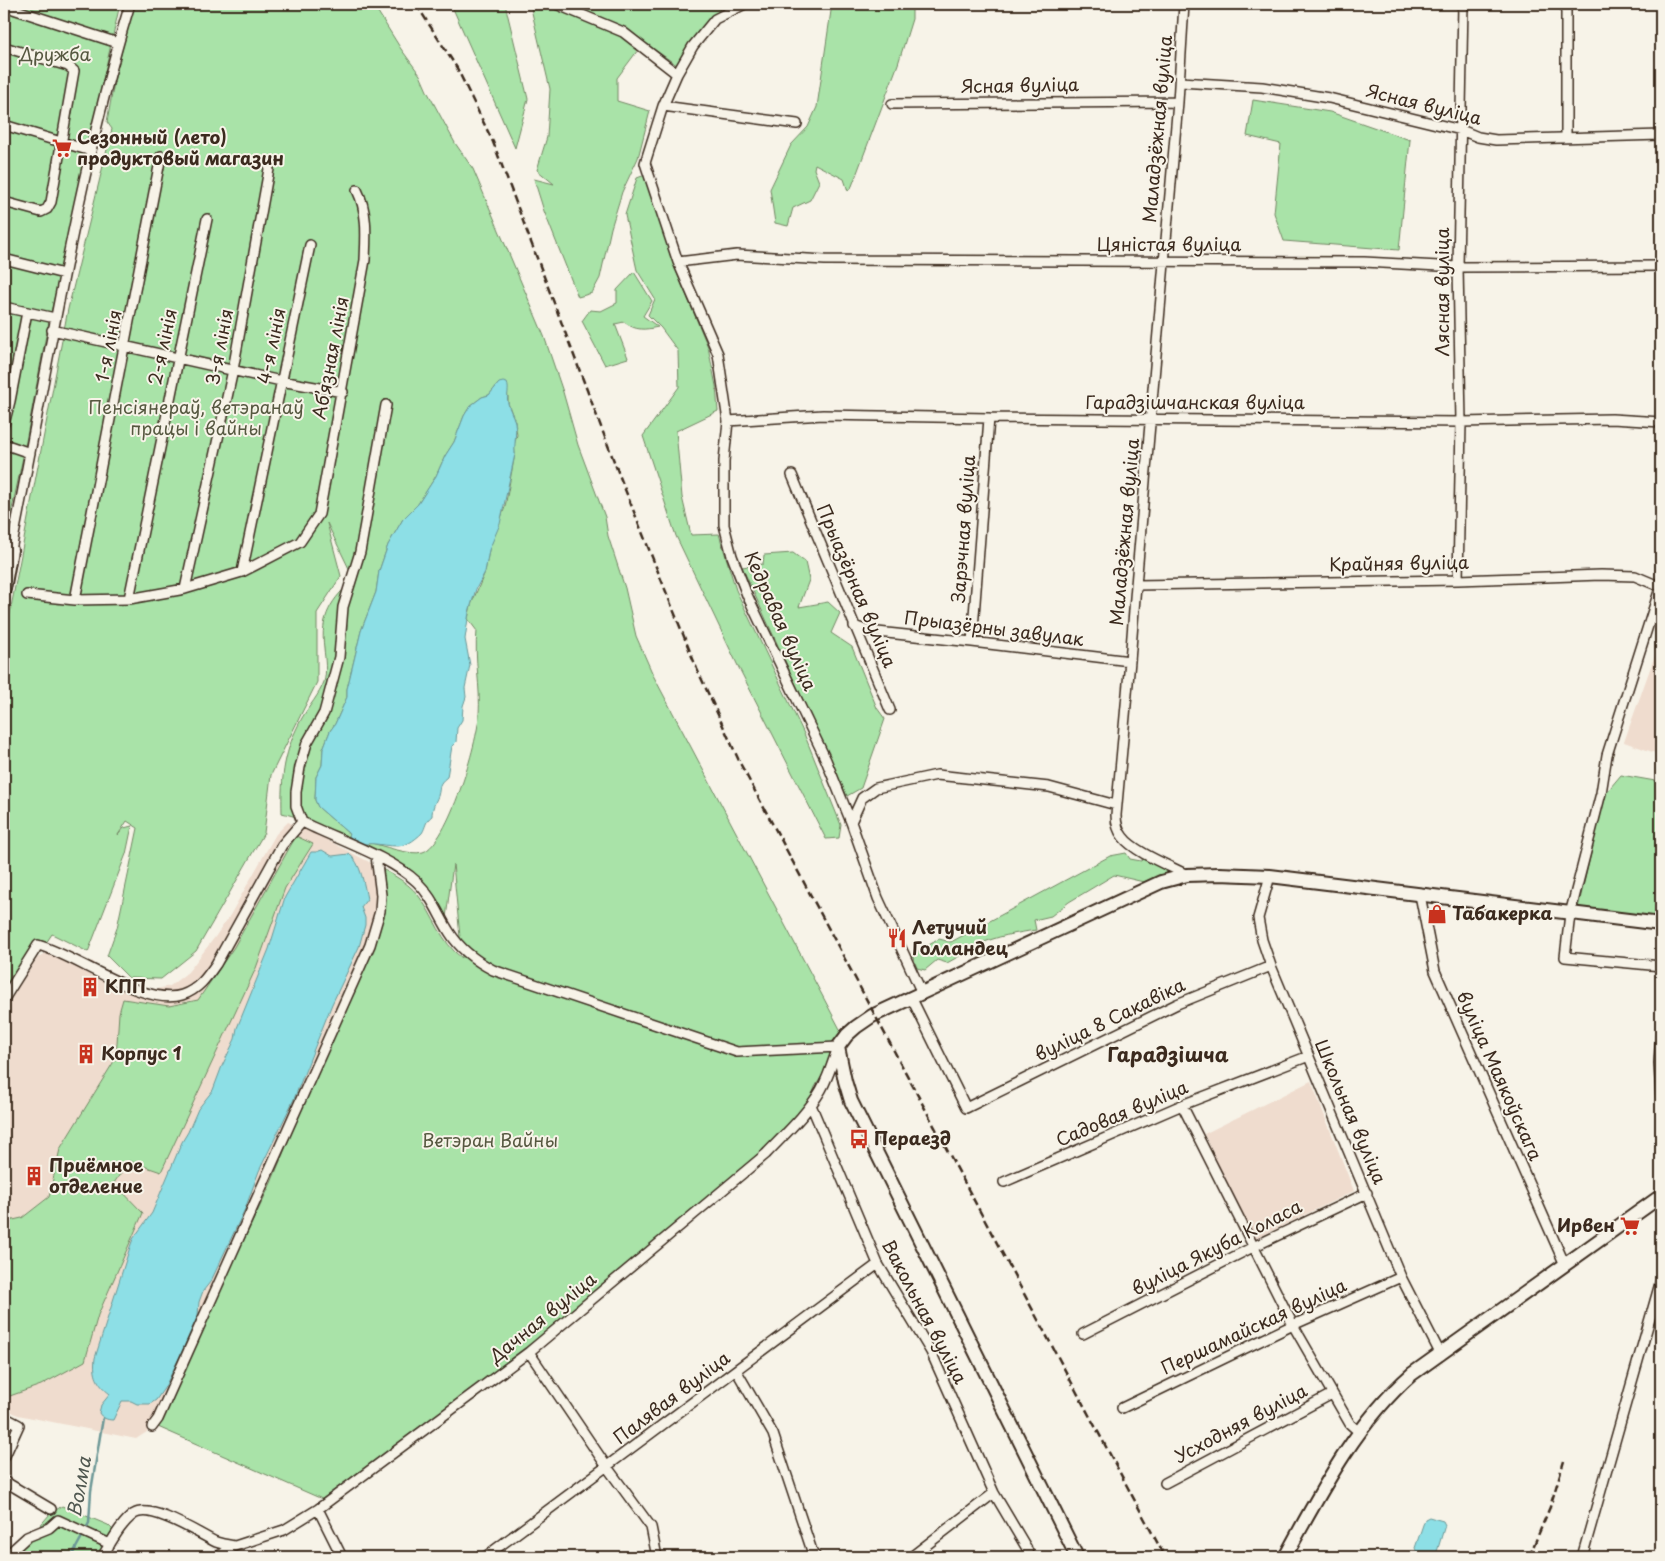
<svg xmlns="http://www.w3.org/2000/svg" width="1665" height="1561" font-family="'Playpen Sans',sans-serif">
<style>
.built{fill:#efdcce}
.green{fill:#a9e3a8;stroke:#728663}
.water{fill:#8ddfe6;stroke:#6c9796}
.lines{fill:none;stroke-linecap:round;stroke-linejoin:round}
.stream{stroke:#6c9796;stroke-width:2.5}
.street-casing{stroke:#3b2a1e;stroke-width:12}
.secondary-casing{stroke:#3b2a1e;stroke-width:16}
.street{stroke:#f7f3e8;stroke-width:9}
.secondary{stroke:#f7f3e8;stroke-width:12}
.rail{stroke:#3b2a1e;stroke-width:2.5;stroke-dasharray:8 4;stroke-linecap:butt}
.labels{text-anchor:middle;stroke-width:4;stroke-linejoin:round;paint-order:stroke}
.park-label{font-size:18px;fill:#565840;stroke:#f7f3e8}
.street-label{font-size:18px;fill:#3b2a1e;stroke:#f7f3e8}
.poi-label{font-size:18px;font-weight:bold;fill:#3b2a1e;stroke:#f7f3e8;text-anchor:start}
.water-label{font-size:19px;font-style:italic;fill:#505750;stroke:#f7f3e8}
.quarter-label{font-size:20px;font-weight:bold;fill:#3b2a1e;stroke:#f7f3e8}
</style>
<rect width="100%" height="100%" fill="#f7f3e8"/>
<filter id="ink" filterUnits="userSpaceOnUse"><feTurbulence type="fractalNoise" baseFrequency=".02" numOctaves="2"/><feDisplacementMap in="SourceGraphic" scale="10" xChannelSelector="R" yChannelSelector="G"/><feConvolveMatrix kernelMatrix="1 2 1 2 8 2 1 2 1" color-interpolation-filters="sRGB"/></filter>
<g filter="url(#ink)">
<path class="built" d="M1661 638V755L1624 742Z
M288 822 310 831 371 863 376 878 380 909 339 1019 271 1183 206 1319 158 1427 153 1428 136 1439 18 1415 4 1408V1010L37 958 50 951 83 967 92 961 100 969 138 988 157 989 170 986 188 972 215 937 229 917 276 834Z
M1311 1081 1354 1191 1253 1240 1204 1134Z"/>
<path class="green" d="M4 4H120L46 335 23 457 5 542Z
M134 4H373L401 49 420 75 427 91 455 143 473 169 544 336 563 392 578 445 605 517 608 536 625 588 636 636 654 677 841 1031 836 1041 826 1069 815 1087 810 1100 772 1142 561 1321 322 1499 158 1427 206 1319 271 1183 378 923 376 878 371 863C387 872 406 880 418 895 434 915 441 943 462 958L453 864 446 918 432 893 420 879 362 845 367 842C382 845 409 856 423 852 448 844 478 741 479 715 481 687 474 659 477 631L468 619 471 605 485 572 489 550 505 507 515 454 514 445 517 435 515 422 508 403V396L499 383 489 395 482 397 470 406 464 416 454 442 445 456 436 476 418 504 403 519 388 545 379 571 376 592 361 631 347 689V697L335 724 330 731 323 749 322 765 316 777 315 800 318 807 348 833 351 839 311 821 282 813C281 776 284 751 302 718 309 706 319 695 324 682 327 672 325 659 324 648 320 616 331 600 354 579L327 523 341 576 317 613V682L271 775 264 833 196 951 161 979 129 978 107 956 117 928 138 828 127 821 118 835 124 828 132 826 126 854 88 952 52 934 4 1006V644L68 309 112 129 107 122 115 77Z
M451 4H505L528 99 515 148Z
M530 4H721L720 9 702 27 678 66 644 42 617 78V101L650 111 638 158 622 192 611 228 600 278 592 293 578 297 544 211 534 179 554 184 537 170 547 137 550 89Z
M832 4H912V19L898 64 852 186 848 191 844 179 815 164 814 169 819 182 810 200 793 208 788 226 775 223 770 189 791 145 808 127 817 107Z
M1253 100 1330 112 1410 140 1399 250 1284 241 1274 213 1281 144 1247 136Z
M645 175 673 263 708 347 716 386 718 411 676 431 682 497 691 535 719 534 736 590 805 736 841 825 839 838 826 839 738 666 676 536 643 436 679 387 678 351 661 328 648 315 655 299 637 270 625 215 637 178Z
M634 272 652 301 643 316 658 327C644 330 636 331 624 322L615 324 628 358 605 365 582 321 590 310 601 311 617 303V290Z
M793 553 805 562 809 580 799 607 828 602 840 613 831 633 852 647 877 708 885 719 861 788 847 796 742 567 763 564 764 555Z
M1621 775 1661 782V917L1578 908 1605 794Z
M296 836 313 844 285 888 256 968 161 1172 129 1161 114 1183 143 1213 98 1315 85 1361 41 1385 7 1397 4 1395V1222L22 1218 49 1197 60 1149 116 1058 119 1013 123 999 169 1006 198 1000 234 947Z
M1126 853 1130 859 1141 861 1144 857 1173 873 1148 883 1114 875 1069 902 1051 916 1034 920 1036 930C1017 933 996 936 978 945 968 951 958 957 947 963L937 960 925 970 917 968 912 955 939 939 951 942 1110 856Z
M62 1506 108 1525 113 1530 97 1557H13L50 1514Z"/>
<path class="water" d="M503 382 507 383C510 390 506 396 508 403 509 409 513 415 515 422 517 433 514 443 515 454L500 524 489 550 485 572 476 589 469 612 465 639 470 665 465 688 466 697 463 706 462 720 457 728 456 742 452 746 447 777C437 785 441 786 438 796 435 803 432 808 432 816 425 821 426 827 422 833 419 836 413 841 409 843 397 851 372 840 362 845L351 839 348 833 318 807 315 800 316 777 322 765 323 749 330 731 335 724 347 697V689L361 631 376 592 379 571 388 545 403 519 418 504 436 476 445 456 454 442 464 416 470 406 482 397 489 395 499 383Z
M322 850 332 856 349 854C361 862 364 885 367 899L361 907 365 918V925L359 947 332 1004 294 1099 259 1171 245 1209 211 1281 203 1291 199 1302 198 1315 178 1360 165 1387 156 1400 150 1404H137L131 1401H122L113 1420C107 1420 102 1418 99 1413L101 1405 110 1394C97 1384 93 1375 95 1358L130 1247 133 1239 152 1213 182 1142 188 1132 198 1109 213 1090 222 1066 235 1039 237 1028 269 949 285 897 311 852H316Z
M1429 1517 1443 1521 1445 1525 1436 1555 1432 1557 1418 1554 1415 1548 1425 1519Z"/>
<g class="lines">
<path class="stream" d="M85 1530 89 1523 91 1491 103 1418
M71 1557 83 1535"/>
<defs>
<path id="street" d="M556 4 623 32 677 74
M745 4 715 19 693 46 677 74 663 106 645 163 678 262 718 354 728 421 724 461V525L732 556 747 595 826 760 851 822 878 898 922 993
M1184 4 1178 102 1136 585 1130 661 1116 815C1116 823 1118 831 1123 837 1134 852 1170 866 1187 875
M1566 4V138
M4 6 118 43
M4 47 68 66 74 71 51 202 47 209 41 212 4 202
M1180 82 1262 87 1329 98 1461 130 1478 137 1496 140 1661 135
M892 104 1178 102
M663 106 797 124
M4 125 91 151
M4 259 64 274
M678 262 737 255 825 260 1364 262 1458 267 1661 266
M4 307 55 318
M52 330 281 381 343 392
M728 421 823 415 989 418 1461 422 1612 419 1661 422
M4 424 10 401 27 312
M4 444 30 453
M792 475 890 710
M4 548 11 550C48 367 76 182 130 4
M242 572 310 245
M1458 580 1461 422 1458 267 1463 4
M1136 585 1458 580 1601 575 1635 576 1661 587
M1661 585 1607 755 1601 793 1570 914 1565 957 1661 966
M185 589 233 370 269 169
M27 595 75 600 129 599 185 589 242 572 300 542 319 514 365 260C366 236 368 212 357 190
M129 599 207 219
M75 600 161 156
M854 626 868 631 972 642 1130 661
M972 642 989 418
M302 822 296 806V792L300 767 307 743 324 713 339 657 343 607 360 552 386 405
M851 822 862 798 876 788 937 775 1049 787 1116 805
M1270 876 1258 918 1262 940 1271 966 1401 1277 1441 1355
M1420 895 1435 971 1565 1265
M4 999 38 945C76 955 144 1007 182 995 198 990 207 977 216 964L282 845 302 822C336 839 391 857 417 882 432 896 439 916 450 933 460 949 476 961 493 970L737 1052 838 1047C833 1061 829 1076 821 1090 807 1114 785 1134 766 1154L529 1352 318 1509 284 1530 235 1546 217 1557
M912 999 966 1108 1177 1004 1271 966
M1661 1033 1659 1063 1661 1096
M811 1105 878 1264 931 1352 994 1493 1026 1547 1030 1557
M1182 1105 1293 1325 1350 1424 1359 1432
M1004 1182 1182 1105 1309 1056
M1083 1334 1253 1247 1367 1193
M529 1352 607 1467 651 1527 657 1557
M736 1370 773 1434 812 1551 816 1557
M1122 1408 1293 1325 1401 1277
M4 1417 19 1425 4 1458
M152 1427 158 1419 370 945 380 911 381 895 376 856
M4 1481 51 1509
M1165 1483 1332 1394
M318 1509 342 1557
M5 1557 27 1537 49 1528 58 1520 110 1544
M102 1557C111 1543 120 1524 134 1514 152 1503 199 1534 216 1542 222 1544 229 1545 235 1546
M485 1557 878 1264
M911 1557 994 1493
M1582 1557 1661 1280"/>
<path id="secondary" d="M4 589 11 550
M1077 1557 851 1101 845 1081 838 1047 847 1035 856 1027 872 1016 1161 882 1187 875 1219 874 1270 876 1661 924
M1285 1557C1320 1493 1356 1423 1412 1374L1661 1196"/>
</defs>
<use href="#street" class="street-casing"/>
<use href="#secondary" class="secondary-casing"/>
<use href="#street" class="street"/>
<use href="#secondary" class="secondary"/>
<path class="rail" d="M416 4 457 68 493 142 620 477 697 669 741 765 1165 1557
M1529 1557 1550 1507 1564 1461"/>
</g>
</g>
<defs>
<symbol id="supermarket-bare" viewBox="-9 -9 18 18"><path d="M-6-5.5h2.5l.6 2H6L4.5 2H-2.5L-4.4-4H-6ZM-1.5 3.2a1.3 1.3 0 1 0 .1 0ZM3 3.2a1.3 1.3 0 1 0 .1 0Z" fill="#c8321e" stroke="#f7f3e8" stroke-width="2.5" paint-order="stroke"/></symbol>
<symbol id="shop-bare" viewBox="-9 -9 18 18"><path d="M-5-2.5h2.3a2.7 3.5 0 0 1 5.4 0H5L5.5 6h-11ZM-1.5-2.5h3a1.5 2.3 0 0 0-3 0Z" fill="#c8321e" stroke="#f7f3e8" stroke-width="2.5" paint-order="stroke"/></symbol>
<symbol id="restaurant-bare" viewBox="-9 -9 18 18"><path d="M-5-6h1v4h1v-4h1v4h1v-4h1v5L-1.5 .5V6h-2V.5L-5-1ZM5-6V6H3V1.5H1.5Q1.5-4 5-6Z" fill="#c8321e" stroke="#f7f3e8" stroke-width="2.5" paint-order="stroke"/></symbol>
<symbol id="building-bare" viewBox="-9 -9 18 18"><path d="M-4-6H4V6H1V3H-1V6H-4ZM-2.5-4.3h1.7v1.8h-1.7ZM.8-4.3h1.7v1.8H.8ZM-2.5-1h1.7V.8h-1.7ZM.8-1h1.7V.8H.8Z" fill="#c8321e" stroke="#f7f3e8" stroke-width="2.5" paint-order="stroke"/></symbol>
<symbol id="bus-bare" viewBox="-9 -9 18 18"><path d="M-5-6H5V4H4V6H2V4H-2V6H-4V4H-5ZM-3.5-4V0h7V-4ZM-3.5 1.2v1.5H-2V1.2ZM2 1.2v1.5H3.5V1.2Z" fill="#c8321e" stroke="#f7f3e8" stroke-width="2.5" paint-order="stroke"/></symbol>
</defs>
<g fill-rule="evenodd">
<use href="#supermarket-bare" x="48" y="134" width="28" height="28"/>
<use href="#shop-bare" x="1423" y="900" width="28" height="28"/>
<use href="#restaurant-bare" x="883" y="924" width="28" height="28"/>
<use href="#building-bare" x="76" y="973" width="28" height="28"/>
<use href="#building-bare" x="72" y="1040" width="28" height="28"/>
<use href="#bus-bare" x="845" y="1125" width="28" height="28"/>
<use href="#building-bare" x="20" y="1162" width="28" height="28"/>
<use href="#supermarket-bare" x="1616" y="1212" width="28" height="28"/>
</g>
<g class="labels">
<g class="park-label">
<text x="55" y="61">Дружба</text>
<text x="196" y="414">Пенсіянераў, ветэранаў<tspan x="196" dy="21">працы і вайны</tspan></text>
<text x="490" y="1147">Ветэран Вайны</text>
</g>
<g class="street-label">
<text transform="translate(1020 86) rotate(-1)" y="6">Ясная вуліца</text>
<text transform="translate(1424 105) rotate(14)" y="6">Ясная вуліца</text>
<text transform="translate(1158 129) rotate(-85)" y="6">Маладзёжная вуліца</text>
<text x="1169" y="251">Цяністая вуліца</text>
<text transform="translate(1443 292) rotate(-90)" y="6">Лясная вуліца</text>
<text transform="translate(109 346) rotate(-79)" y="6">1-я лінія</text>
<text transform="translate(272 346) rotate(-78)" y="6">4-я лінія</text>
<text transform="translate(163 347) rotate(-78)" y="6">2-я лінія</text>
<text transform="translate(220 347) rotate(-79)" y="6">3-я лінія</text>
<text transform="translate(331 358) rotate(-79)" y="6">Абʼязная лінія</text>
<text x="1195" y="409">Гарадзішчанская вуліца</text>
<text transform="translate(964 529) rotate(-86)" y="6">Зарэчная вуліца</text>
<text transform="translate(1125 532) rotate(-85)" y="6">Маладзёжная вуліца</text>
<text transform="translate(1399 564) rotate(-1)" y="6">Крайняя вуліца</text>
<text transform="translate(856 586) rotate(67)" y="6">Прыазёрная вуліца</text>
<text transform="translate(780 621) rotate(66)" y="6">Кедравая вуліца</text>
<text transform="translate(994 629) rotate(7)" y="6">Прыазёрны завулак</text>
<text transform="translate(1110 1020) rotate(-26)" y="6">вуліца 8 Сакавіка</text>
<text transform="translate(1499 1076) rotate(66)" y="6">вуліца Маякоўскага</text>
<text transform="translate(1350 1112) rotate(67)" y="6">Школьная вуліца</text>
<text transform="translate(1122 1114) rotate(-23)" y="6">Садовая вуліца</text>
<text transform="translate(1217 1248) rotate(-27)" y="6">вуліца Якуба Коласа</text>
<text transform="translate(924 1312) rotate(62)" y="6">Вакольная вуліца</text>
<text transform="translate(543 1318) rotate(-39)" y="6">Дачная вуліца</text>
<text transform="translate(1254 1327) rotate(-25)" y="6">Першамайская вуліца</text>
<text transform="translate(672 1398) rotate(-37)" y="6">Палявая вуліца</text>
<text transform="translate(1241 1424) rotate(-28)" y="6">Усходняя вуліца</text>
</g>
<g class="poi-label">
<text x="77" y="144">Сезонный (лето)<tspan x="77" dy="21">продуктовый магазин</tspan></text>
<text x="1452" y="920">Табакерка</text>
<text x="912" y="934">Летучий<tspan x="912" dy="21">Голландец</tspan></text>
<text x="105" y="993">КПП</text>
<text x="101" y="1060">Корпус 1</text>
<text x="874" y="1145">Пераезд</text>
<text x="49" y="1172">Приёмное<tspan x="49" dy="21">отделение</tspan></text>
<text x="1615" y="1232" text-anchor="end">Ирвен</text>
</g>
<g class="water-label">
<text transform="translate(79 1487) rotate(-80)" y="7">Волма</text>
</g>
<g class="quarter-label">
<text x="1168" y="1062">Гарадзішча</text>
</g>
</g>
<rect width="1665" height="1561" fill="none" stroke="#f7f3e8" stroke-width="20"/>
<rect x="10" y="10" width="1645" height="1541" fill="none" stroke="#3b2a1e" stroke-width="2" filter="url(#ink)"/>
</svg>
